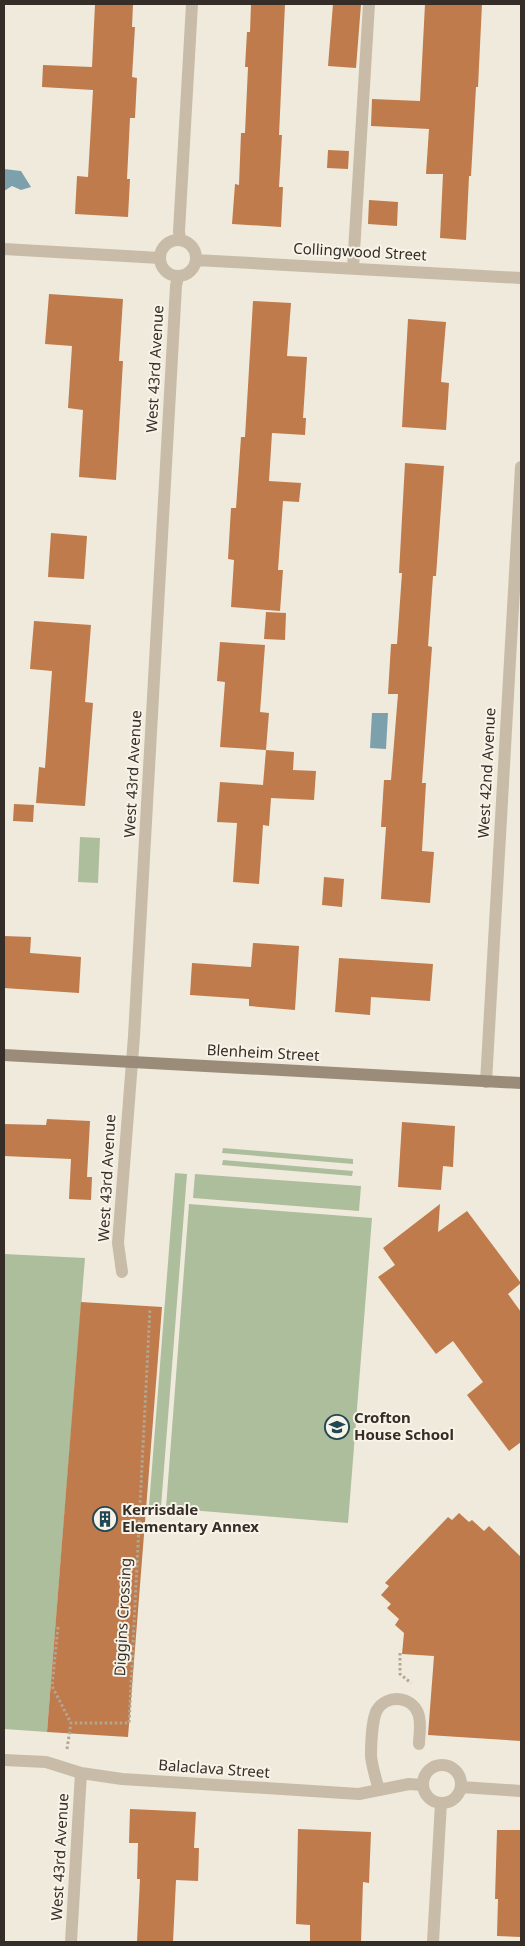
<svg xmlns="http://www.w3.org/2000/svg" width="525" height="1946" font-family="'Noto Sans',sans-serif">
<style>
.green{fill:#adbe9c}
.water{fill:#7ca1ac}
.building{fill:#bf7b4b}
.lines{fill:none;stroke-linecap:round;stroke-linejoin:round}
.path{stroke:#b3a692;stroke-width:3;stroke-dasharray:2.5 2.5;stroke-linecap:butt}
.lane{stroke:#c8bca8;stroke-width:12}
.street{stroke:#c8bca8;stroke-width:12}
.secondary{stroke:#9b8c7a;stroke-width:12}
.labels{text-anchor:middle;stroke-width:4;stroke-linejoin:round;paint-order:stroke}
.street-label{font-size:15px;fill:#352e28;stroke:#f8f3e8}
.poi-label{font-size:15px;font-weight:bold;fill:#352e28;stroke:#f8f3e8;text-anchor:start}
</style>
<rect width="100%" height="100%" fill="#f0eadc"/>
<path class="green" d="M80 837 100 838 98 883 78 882Z
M223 1148 353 1159V1164L222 1153Z
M223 1160 353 1171 352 1176 222 1165Z
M175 1173 187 1174 161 1507 149 1506Z
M195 1174 361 1186 359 1211 193 1198Z
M189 1204 372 1218 348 1523 166 1508Z
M4 1254 85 1258 47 1732 4 1729Z"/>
<path class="water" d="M4 169 21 171 31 187 21 190 12 186 4 191Z
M372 713H388L386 749 370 748Z"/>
<path class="building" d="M95 4H133L132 27H135L132 77 137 78 135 118H130L127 179H130L128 217 75 214 77 176 88 177 93 90 42 87 43 65 92 67Z
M251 4H285L279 135H282L279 187H283L281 227 232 224 235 184 239 185 241 133H245L248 67H245L247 32H250Z
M333 4H361L356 68 328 66Z
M425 4H482L478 87H476L471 176H469L466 240 440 238 443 174H426L429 129 371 126 372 99 420 101Z
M328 150 349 151 348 169 327 168Z
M369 200 398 202 397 226 368 224Z
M49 294 123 299 119 361H123L116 480 79 477 83 410 68 408 72 346 45 344Z
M253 301 291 303 287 356 307 357 303 418H306L305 435 272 433 269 481 301 483 299 502 283 501 278 570H283L280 611 231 607 234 560 228 559 231 508H236L241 437H245Z
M408 319 446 322 441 382 449 383 446 430 402 427Z
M405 463 444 466 436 576H433L428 646 432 647 422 783H426L422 851 434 852 430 903 381 899 386 827H381L384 780H391L398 694H388L391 644H397L402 573H399Z
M51 533 87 536 84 579 48 577Z
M266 612 286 613 285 640 264 639Z
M34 621 91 625 85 702 93 703 85 806 36 803 39 767 45 768 52 671 30 669Z
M220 642 265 645 260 712 269 713 266 750 220 747 225 682 217 681Z
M266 750 294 752 293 770 316 771 314 800 271 798 269 826 263 825 259 884 233 882 237 823 217 822 220 782 263 785Z
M14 804 34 805 33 822 13 821Z
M324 877 344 879 342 907 322 905Z
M4 936 31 937 30 953 81 957 79 993 4 988Z
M253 943 299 946 295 1010 249 1006V999L190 995 192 963 251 967Z
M339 958 433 964 430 1001 371 997 370 1015 335 1012Z
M47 1119 90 1121 87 1177H92L91 1200 69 1199 71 1159 4 1156V1124L46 1125Z
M402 1122 455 1126 453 1167 443 1166 441 1190 398 1187Z
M440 1204 438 1232 467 1211 521 1283 508 1294 521 1312V1442L509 1451 467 1395 483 1382 453 1341 436 1354 378 1277 395 1265 383 1248Z
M81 1302 162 1307 128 1737 47 1732Z
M459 1513 469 1522 472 1520 484 1531 489 1526 521 1557V1741L428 1735 434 1656 402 1654 404 1633 395 1625 399 1619 387 1608 391 1604 381 1595 389 1586 385 1583 448 1517 452 1520Z
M130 1809 196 1812 194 1848H199L198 1881 176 1880 173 1942H137L140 1879H137L138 1843H129Z
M298 1829 371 1832 369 1883 363 1882 361 1942H310V1925L296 1924Z
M497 1830H521V1937L497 1936 498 1899H495Z"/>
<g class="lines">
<path class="path" d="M58 1627 52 1686 71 1723
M400 1653V1674L411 1683
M67 1749 71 1723H129L150 1308"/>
<path class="lane" d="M353 268 369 4
M379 1790C376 1779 372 1767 371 1756 371 1745 372 1719 377 1710 387 1694 411 1696 418 1713 422 1723 419 1735 419 1744"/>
<path class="street" d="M180 240 179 231 192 4
M160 258a18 18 0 1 1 36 0a18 18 0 1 1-36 0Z
M4 249 160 258
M196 260 521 278
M486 1082 521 467
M122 1272 118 1243 134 1036 176 286 178 276
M4 1760 46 1762 81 1773 122 1779 359 1794 409 1784 422 1785
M423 1784a19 19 0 1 1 38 0a19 19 0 1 1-38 0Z
M461 1787 521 1791
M71 1942 81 1773
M433 1942 441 1803"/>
<path class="secondary" d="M4 1055 521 1083"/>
</g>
<defs>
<symbol id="school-ring" viewBox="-11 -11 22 22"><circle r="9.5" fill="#f8f3e8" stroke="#204754" stroke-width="1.5"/><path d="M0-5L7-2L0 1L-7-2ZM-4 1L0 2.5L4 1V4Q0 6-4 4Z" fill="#204754"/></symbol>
<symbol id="building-ring" viewBox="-11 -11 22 22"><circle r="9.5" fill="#f8f3e8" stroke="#204754" stroke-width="1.5"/><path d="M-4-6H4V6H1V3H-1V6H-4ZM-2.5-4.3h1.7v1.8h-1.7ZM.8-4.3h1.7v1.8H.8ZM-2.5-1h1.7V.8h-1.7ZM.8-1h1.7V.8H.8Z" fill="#204754"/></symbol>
</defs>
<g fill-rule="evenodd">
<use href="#school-ring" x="323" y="1413" width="28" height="28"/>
<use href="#building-ring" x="91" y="1505" width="28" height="28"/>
</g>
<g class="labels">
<g class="street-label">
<text transform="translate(360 252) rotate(3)" y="5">Collingwood Street</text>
<text transform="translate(155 369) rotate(-87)" y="5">West 43rd Avenue</text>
<text transform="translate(487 773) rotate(-87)" y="5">West 42nd Avenue</text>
<text transform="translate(133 774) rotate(-87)" y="5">West 43rd Avenue</text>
<text transform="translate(263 1053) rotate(3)" y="5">Blenheim Street</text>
<text transform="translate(107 1178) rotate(-87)" y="5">West 43rd Avenue</text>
<text transform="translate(123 1617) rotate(-87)" y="5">Diggins Crossing</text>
<text transform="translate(214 1769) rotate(4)" y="5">Balaclava Street</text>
<text transform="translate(60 1857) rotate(-87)" y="5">West 43rd Avenue</text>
</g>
<g class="poi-label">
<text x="354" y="1423">Crofton<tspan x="354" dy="17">House School</tspan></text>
<text x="122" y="1515">Kerrisdale<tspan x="122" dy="17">Elementary Annex</tspan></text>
</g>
</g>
<rect width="525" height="1946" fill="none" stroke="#352e28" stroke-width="10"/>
</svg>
